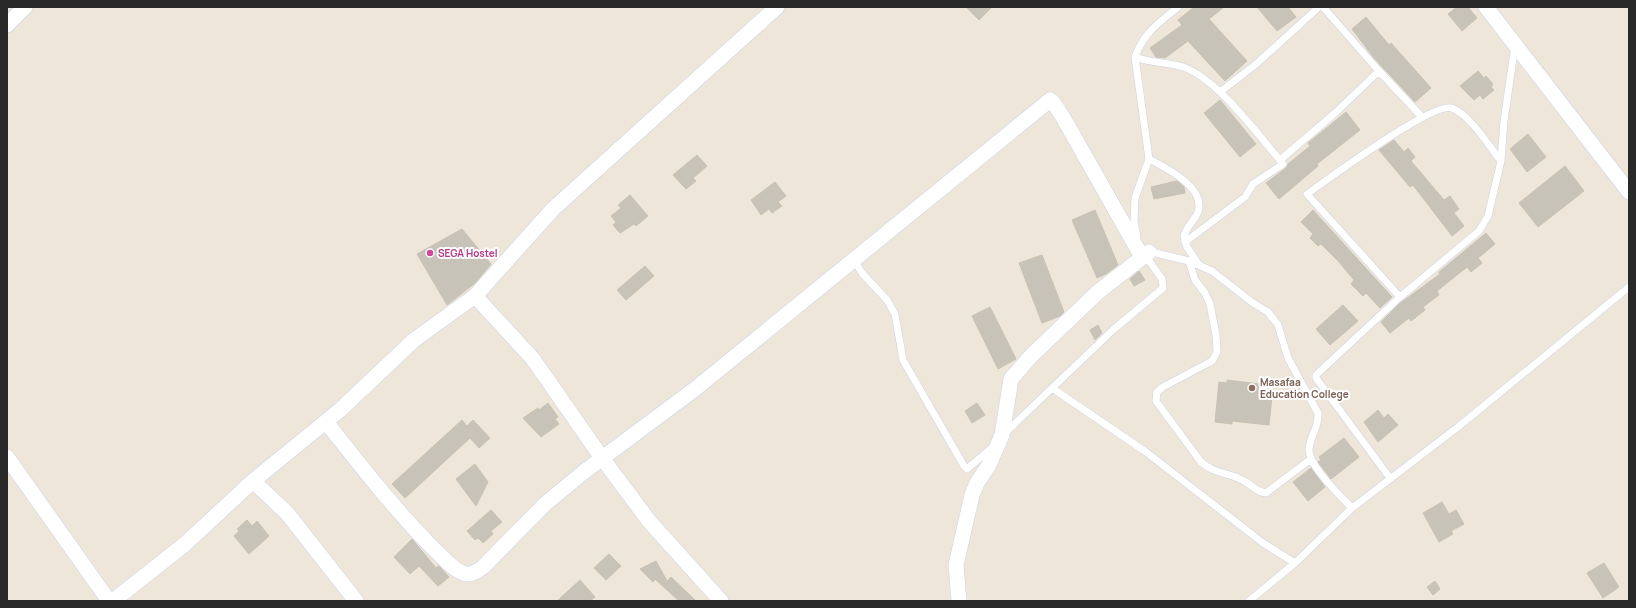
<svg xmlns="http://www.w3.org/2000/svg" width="1636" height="608" font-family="Manrope,sans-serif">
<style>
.building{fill:#c8c3b9;stroke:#c8c2b3}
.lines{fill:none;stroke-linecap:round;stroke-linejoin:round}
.lane-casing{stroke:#ced1e4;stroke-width:8}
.street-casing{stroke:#ced1e4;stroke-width:16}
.lane{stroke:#fff;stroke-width:7}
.street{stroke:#fff;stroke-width:15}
.hotel-dot{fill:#d1479c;stroke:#fff;stroke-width:1.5}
.education-dot{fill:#8d6e63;stroke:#fff;stroke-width:1.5}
.labels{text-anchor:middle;stroke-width:4;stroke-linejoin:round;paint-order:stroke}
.hotel-label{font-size:10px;font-weight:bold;fill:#b23c85;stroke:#fff;text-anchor:start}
.education-label{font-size:10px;font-weight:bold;fill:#785e54;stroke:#fff;text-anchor:start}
</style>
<rect width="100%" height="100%" fill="#ede6d9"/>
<path class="building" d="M966 7H992L979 20Z
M1194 7H1224L1209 19 1247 61 1225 81 1188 41 1165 58 1156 57 1150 48 1182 25 1178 20Z
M1257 7H1288L1296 17 1277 31Z
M1457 7H1468L1477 18 1462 31 1448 14Z
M1366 17 1389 45 1391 43 1431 88 1415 102 1374 58 1352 29Z
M1478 71 1484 78 1486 76 1493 84 1491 87 1494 90 1483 99 1480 95 1474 100 1460 86Z
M1220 100 1256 144 1240 157 1204 113Z
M1346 112 1360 130 1317 164 1318 166 1279 199 1266 183 1286 168 1288 164 1310 146 1308 143Z
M1528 134 1546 157 1527 172 1510 149Z
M1394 140 1404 152 1408 148 1415 157 1411 161 1444 200 1450 196 1459 209 1454 213 1464 226 1452 236 1413 185 1410 187 1379 150Z
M697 155 707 166 693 178 696 181 686 189 673 175Z
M1565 166 1584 191 1538 227 1519 203Z
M1177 181 1184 187 1185 193 1154 199 1151 187Z
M775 182 786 196 778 202 782 206 772 213 769 209 761 215 751 200Z
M630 195 648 216 636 226 634 224 620 233 613 225 616 222 611 216 621 208 618 205Z
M1095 210 1118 265 1106 274 1097 278 1072 220Z
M1313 210 1392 297 1380 308 1366 293 1363 296 1351 284 1354 280 1339 262 1321 244 1318 246 1310 238 1313 234 1301 222Z
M462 229 491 264 475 283 447 305 417 254Z
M1486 233 1495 244 1478 258 1482 263 1471 272 1467 267 1437 291 1439 295 1423 307 1425 310 1411 321 1409 318 1390 333 1381 322 1399 304 1440 274 1439 272Z
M1042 255 1064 312 1060 316 1042 323 1019 263Z
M645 266 654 276 626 300 617 290Z
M1139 271 1145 280 1134 286 1130 279Z
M1343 305 1358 321 1330 345 1316 329Z
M990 307 1016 359 998 369 972 316Z
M1098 325 1102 333 1095 340 1090 330Z
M1227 380 1259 384 1258 396 1272 397 1269 425 1232 421V424L1215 422 1219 382 1227 383Z
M548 403 558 417 555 419 559 424 541 437 523 418 538 408 539 410Z
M977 403 985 415 972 423 965 411Z
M1378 410 1384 418 1388 414 1398 425 1378 442 1364 422Z
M462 420 467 426 473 420 490 438 479 448 470 438 405 498 392 484Z
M1344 438 1359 457 1331 479 1318 462 1321 460 1319 457Z
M475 464 488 482 476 506 456 479Z
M1311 468 1325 487 1308 501 1293 482Z
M1442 502 1449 514 1456 510 1464 524 1451 531 1453 534 1439 542 1423 513Z
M491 510 502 522 491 531 493 534 483 543 478 538 475 540 467 531Z
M247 520 252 526 257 521 269 536 249 554 234 536 239 531 237 529Z
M412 539 436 568 439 566 449 577 438 586 419 566 410 574 394 557Z
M609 554 621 566 606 580 594 568Z
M656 561 667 581 671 577 696 601H679L655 579 653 582 640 569Z
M1604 563 1619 587 1603 598 1587 573Z
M580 580 595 597 590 601H557Z
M1435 581 1440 589 1433 595 1427 587Z"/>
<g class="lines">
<defs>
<path id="lane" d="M1323 7 1379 71 1422 117
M1135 57C1151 63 1167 62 1183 67 1218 79 1259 136 1283 164L1253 184 1245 197 1185 242
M1220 92 1255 65 1319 7
M1149 159C1166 168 1206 187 1198 212 1195 220 1186 227 1184 236L1187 247 1199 265
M1280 160 1334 114 1379 71
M1137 237 1134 220 1135 198 1149 159 1135 57C1144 32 1159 23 1178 7
M1148 251 1189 261 1212 271 1253 303 1268 312 1278 325 1288 358 1318 413C1319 429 1310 435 1309 449 1308 466 1341 496 1352 508
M854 260 862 273 887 300 895 314 903 360 964 466 967 469 993 447
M1189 261 1195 280 1205 293 1210 304 1216 335 1217 352 1212 361 1163 387 1157 392 1156 401 1201 462C1216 475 1229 472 1244 481 1252 485 1256 492 1266 493L1311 459
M1400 297 1307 194C1327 180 1433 101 1452 108 1470 115 1489 146 1501 161
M1052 388 1146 452 1263 543 1295 563
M1005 433 1114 329 1163 288 1162 279 1145 255
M1390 478 1316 378V375L1400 297 1479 231 1488 216 1501 161 1504 121 1515 45
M1249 601 1295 563 1352 508 1458 427 1629 287"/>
<path id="street" d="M1486 7 1629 192
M7 25 25 7
M475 296 533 359 602 458 649 521 721 601
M326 422C360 465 394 509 433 548 442 556 450 567 461 572 469 577 476 572 483 567L545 504 585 471 695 389 1050 100 1053 102 1064 119 1142 257
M7 457 109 601
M253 481 287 513 356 601
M113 601 185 544 253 481 340 410 414 340 475 296 553 209 777 7
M959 601 956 565 972 495 977 483 989 465 1002 435 1011 379 1030 357 1098 292 1149 252"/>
</defs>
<use href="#lane" class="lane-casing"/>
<use href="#street" class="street-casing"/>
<use href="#lane" class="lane"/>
<use href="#street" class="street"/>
</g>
<circle class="hotel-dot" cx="430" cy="253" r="4"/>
<circle class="education-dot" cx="1252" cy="388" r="4"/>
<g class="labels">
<g class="hotel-label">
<text x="438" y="257">SEGA Hostel</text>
</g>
<g class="education-label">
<text x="1260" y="386">Masafaa<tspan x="1260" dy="12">Education College</tspan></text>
</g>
</g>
<rect width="1636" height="608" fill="none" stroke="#292929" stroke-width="16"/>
</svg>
